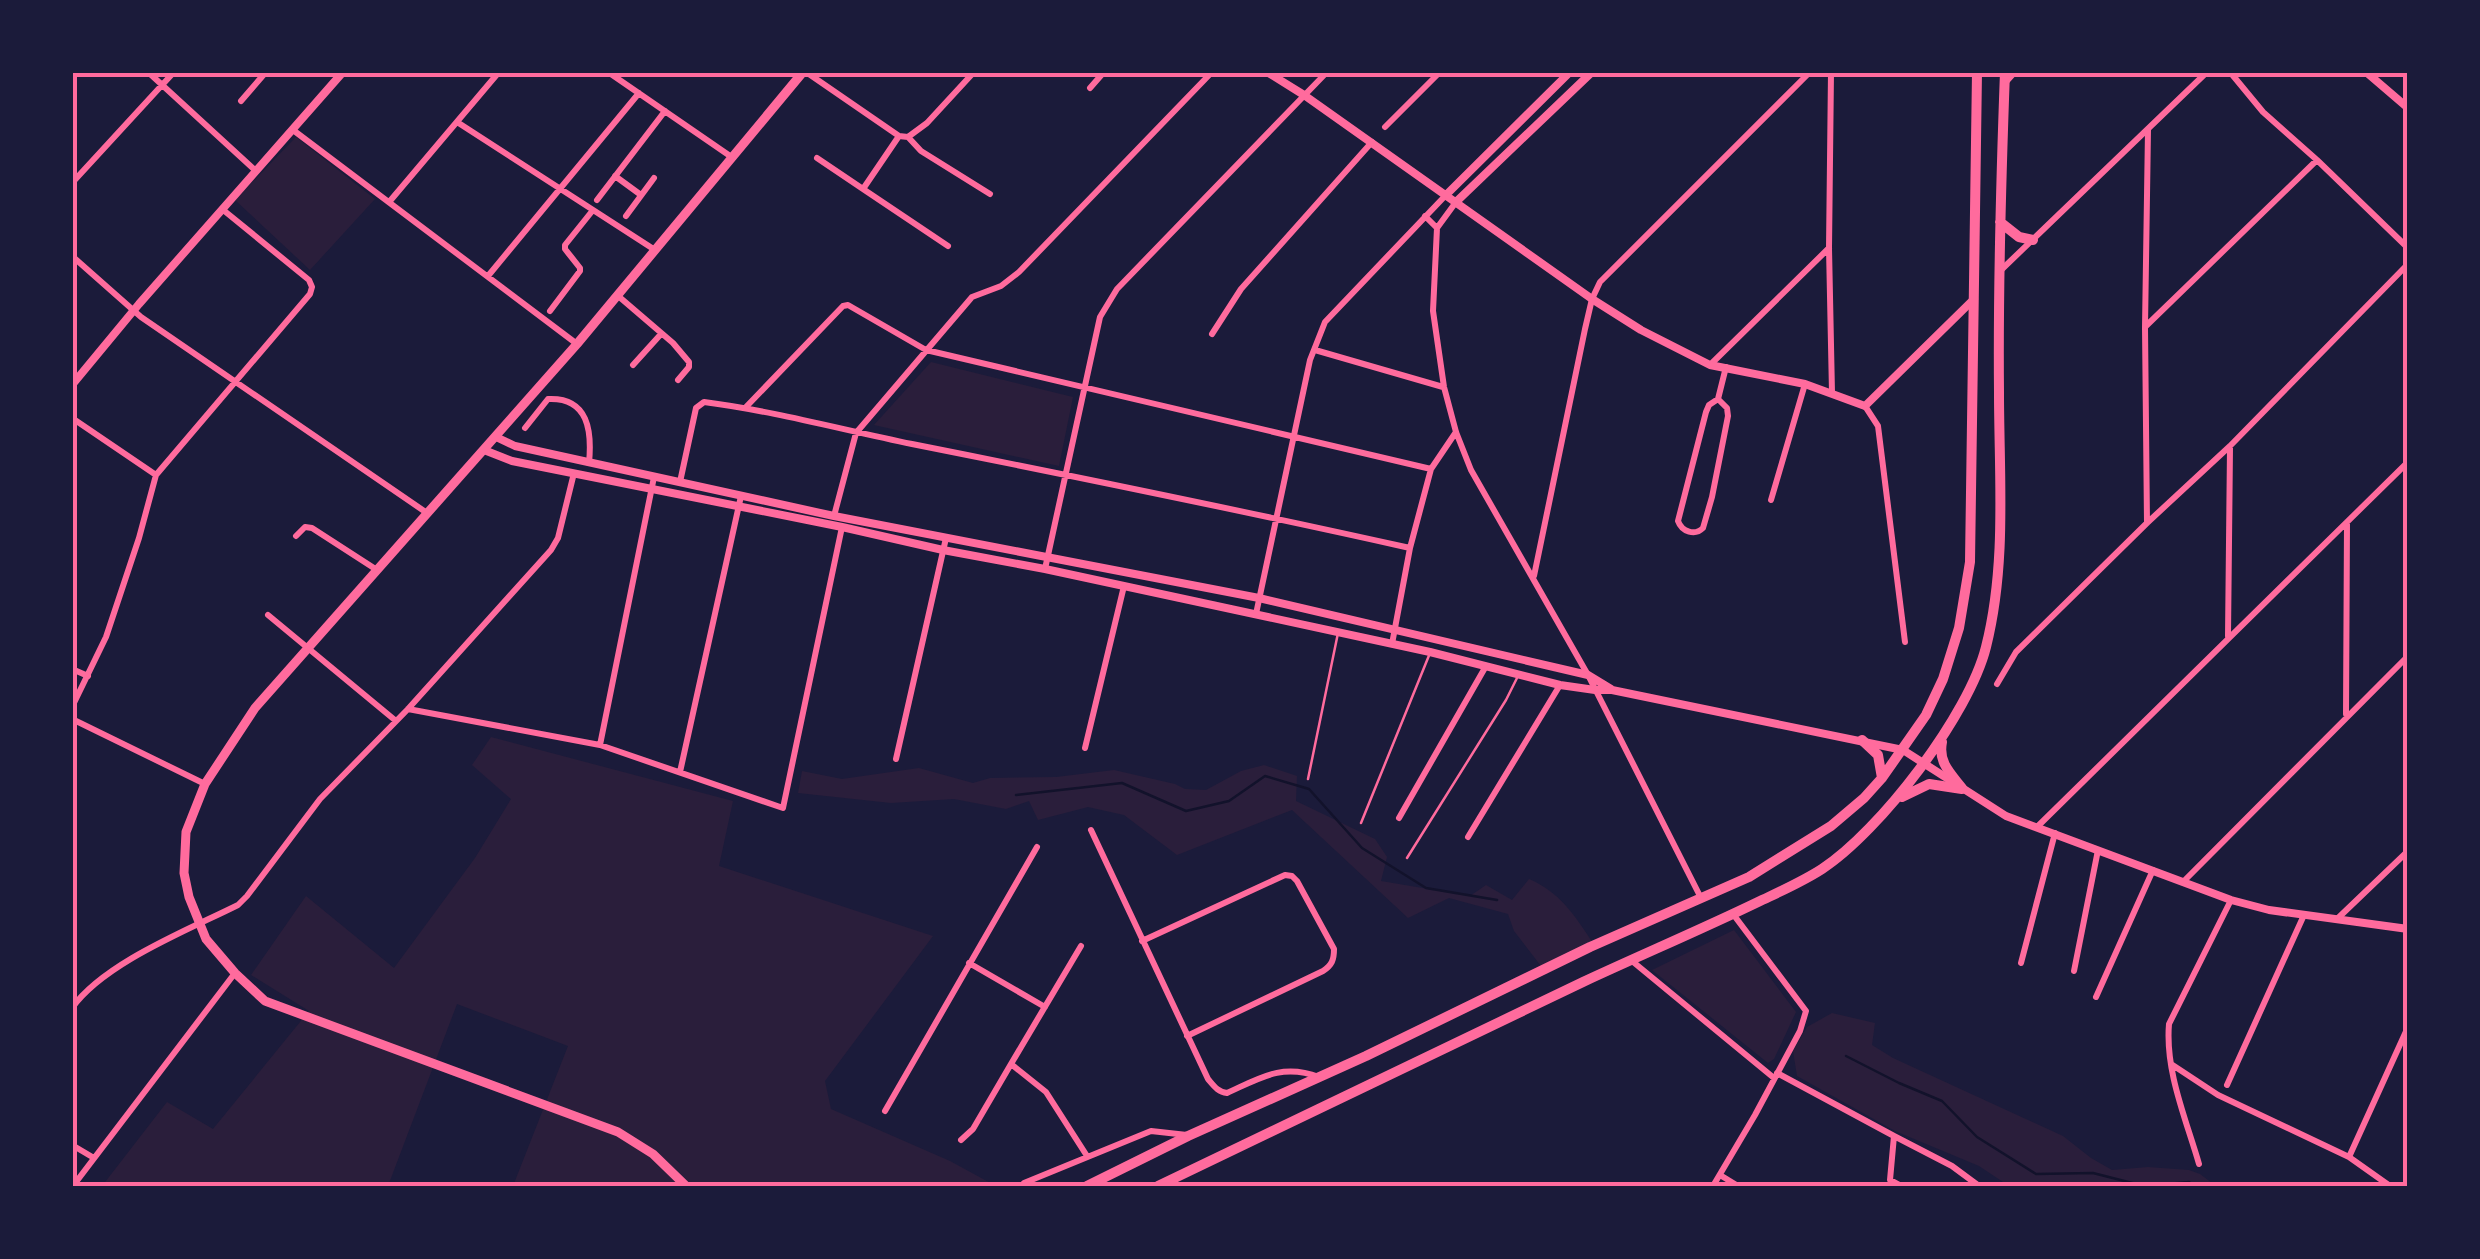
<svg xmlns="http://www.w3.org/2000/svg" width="2480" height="1259" font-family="Helvetica,sans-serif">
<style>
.green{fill:#2a1e3b}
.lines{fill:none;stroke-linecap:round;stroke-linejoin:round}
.stream{stroke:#12122b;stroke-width:2.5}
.service{stroke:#ff6b9d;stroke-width:2.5}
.minor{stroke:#ff6b9d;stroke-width:6}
.tertiary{stroke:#ff6b9d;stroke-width:8}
.secondary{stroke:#ff6b9d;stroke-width:9}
.primary{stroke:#ff6b9d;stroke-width:10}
.neatline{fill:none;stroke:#ff6b9d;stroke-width:4}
</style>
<rect width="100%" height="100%" fill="#1b1b3a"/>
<path class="green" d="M296 137 375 199 310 270 235 200Z
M931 362 1073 397 1059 466 874 425Z
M491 737 733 801 719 866 933 936 825 1081 831 1109 950 1161 996 1186H513L568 1046 457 1004 388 1186H102L167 1102 213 1129 309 1011 251 975 306 896 394 968 475 858 511 799 472 765Z
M1264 765 1297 776 1296 801 1375 839 1387 857 1381 881 1470 896 1486 885 1512 900 1529 879C1560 892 1575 916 1593 943L1544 970 1514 931 1508 914 1449 898 1408 918 1292 810 1177 855 1124 815 1088 807 1038 820 1029 801 1006 809 954 799 891 803 798 793 802 771 842 779 919 768 973 783 990 778 1056 777 1114 770 1175 784 1185 789 1206 790 1241 771Z
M1734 930 1796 1012 1774 1059 1768 1063 1652 970Z
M1832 1013 1875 1023 1872 1045 1893 1058 2063 1136 2091 1158 2112 1170 2148 1167 2189 1170 2200 1174 2216 1186H2009L1979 1166 1895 1131 1797 1076 1793 1051 1807 1027Z"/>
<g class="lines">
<path class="stream" d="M1016 795 1122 783 1186 811 1229 801 1265 776 1309 789 1362 848 1426 888 1497 900
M1846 1056 1899 1083 1942 1101 1977 1137 2036 1174 2093 1173 2144 1186 2189 1182 2193 1186"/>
<path class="service" d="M1308 779 1338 633
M1361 823 1430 653
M1407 858 1506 700 1518 676"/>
<path class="minor" d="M148 72 256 171
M608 72 733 158
M806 72 899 136 908 137 921 151 990 194
M1831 72 1829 248 1832 393
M2230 72 2263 112 2317 160 2408 248
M2005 83 2015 72
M1090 88 1104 72
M241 101 266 72
M457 122 655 250
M1385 127 1440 72
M293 130 577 344
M899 136 863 189 948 246
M908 137 927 123 974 72
M817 158 863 189
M615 176 641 195
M72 183 174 72
M597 200 665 111
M390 201 499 72
M626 216 654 178
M1425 216 1437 228 1433 311 1444 387 1456 432 1471 470 1588 675 1701 898
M1437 228 1456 202
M72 256 141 317 427 513
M1999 272 2207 72
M488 276 639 93
M617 295 673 343 689 362V367L678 380
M550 311 580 271V268L565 249V245L593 210
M2146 326 2317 160
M1212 334 1241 289 1372 142
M1315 350 1443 387
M633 365 661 334
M1710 365 1829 248
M1718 399 1727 408 1728 416 1712 497 1703 528C1695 536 1682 532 1678 521L1706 412 1709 405 1718 399 1726 367
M1865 406 1878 426 1905 642
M746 407 843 306 848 305 926 350 1431 469
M72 418 156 475
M525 428 548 399C589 397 592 432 589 463
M680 482 696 408 704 402C774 411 843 430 912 444 1078 477 1244 511 1410 548
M1771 500 1805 384
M834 516 856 433 972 297 1001 286 1019 272 1212 72
M2147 523 2145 327 2148 130
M296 536 305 527 312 528 377 570
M1045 569 1100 317 1117 289 1327 72
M1534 576 1585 329 1592 299 1600 282 1810 72
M1256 614 1310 360 1325 322 1446 195
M268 615 396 721
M2228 636 2230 448
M1392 644 1410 548 1431 469 1456 432
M72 669 88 676
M1997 684 2016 652 2147 523 2230 446 2408 264
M72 707 106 637 139 538 156 475 310 294 312 287 309 280 222 209
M408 709 600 745 783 808 842 527
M2346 714 2347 522
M72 719 205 784
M600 745 654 477
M1085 748 1124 586
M896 759 946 538
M680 772 741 496
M1399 818 1486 666
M2037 827 2408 462
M1091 830 1208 1079C1214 1086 1218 1092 1227 1093 1260 1078 1282 1063 1319 1077
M1468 837 1560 685
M2184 881 2408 656
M2337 919 2408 851
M1142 941 1285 875 1292 876 1297 881 1334 949C1334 960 1332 965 1323 971L1187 1036
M1632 961 1774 1078
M969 963 1045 1007
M2021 963 2055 833
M2074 971 2098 850
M2096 997 2153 870
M72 1008C104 963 188 930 238 905L247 896 320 799 408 709 551 550 558 538 574 473
M1011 1064 1081 946
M2171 1064 2218 1095 2349 1157 2390 1186
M1777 1073 1894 1136 1890 1180 1901 1186
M2227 1085 2304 915
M885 1111 1037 847
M1894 1136 1952 1166 1979 1186
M961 1140 973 1129 1011 1064 1046 1092 1087 1156
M72 1145 94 1158
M2349 1157 2408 1027
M2199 1164C2186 1119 2165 1071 2169 1024L2231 900
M1720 1175 1738 1186
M1024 1183 1151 1131 1187 1135
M73 1186 235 973
M1713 1186 1755 1115 1800 1031 1806 1011 1733 914"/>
<path class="tertiary" d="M1267 72 1304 95 1592 299 1641 330 1710 365 1805 384 1865 406 1974 299
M2366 72 2408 108
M1446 195 1570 72
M1456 202 1592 72
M72 385 139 304 343 72
M496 437 515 446 834 516 1259 598 1588 675 1611 689
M484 450 512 461 842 527 943 550 1045 569 1430 652 1560 685 1595 690H1612L1903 750 2006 816 2231 900 2269 910 2408 929"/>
<path class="secondary" d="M686 1186 653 1154 618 1132 265 1001 235 973 206 939 189 897 184 873 186 832 205 784 255 708 577 344 803 72"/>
<path class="primary" d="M2000 222 2019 237 2033 240
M1862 740 1878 755 1882 778
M1942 742C1938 762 1950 773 1962 788
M1902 797 1929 784 1962 789
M1087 1186 1188 1136 1366 1056 1590 947 1749 877 1831 826 1864 798 1882 778 1926 715 1943 679 1959 628 1970 562 1977 72
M1158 1186C1300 1119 1441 1049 1583 982 1641 955 1700 930 1758 902 1779 892 1802 882 1822 869 1880 831 1969 715 1986 647 2007 564 1999 477 1999 392 1998 286 2001 179 2005 72"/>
</g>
<rect width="2480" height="1259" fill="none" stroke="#1b1b3a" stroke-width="150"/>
<rect x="75" y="75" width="2330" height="1109" class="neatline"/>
</svg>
